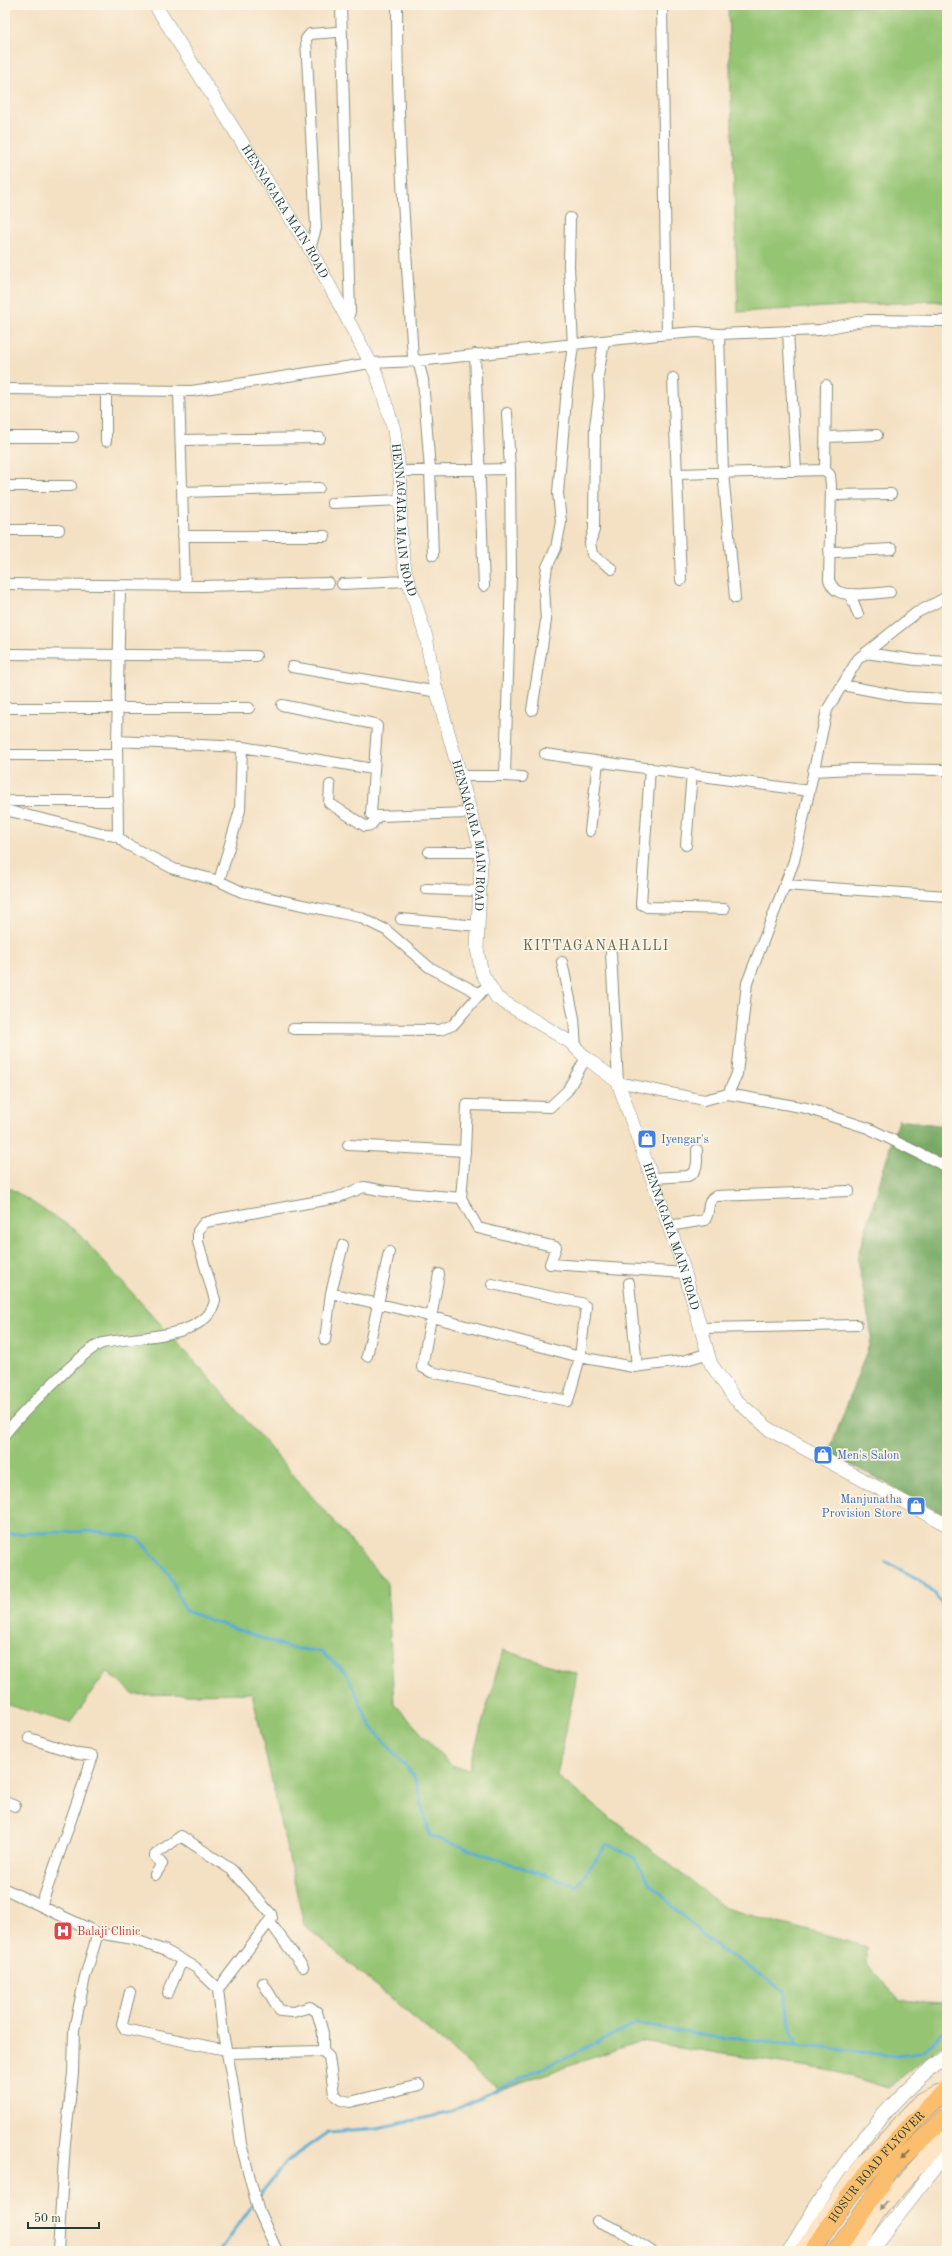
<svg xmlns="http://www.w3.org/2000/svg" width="952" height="2256" font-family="'Old Standard TT',serif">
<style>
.green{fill:#95c473;stroke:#5a8054}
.forest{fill:#78aa65;stroke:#4c744c}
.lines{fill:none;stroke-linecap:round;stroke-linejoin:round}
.stream{stroke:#58aed4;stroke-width:3}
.minor-casing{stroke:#8a8f7c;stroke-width:12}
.tertiary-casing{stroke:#8a8f7c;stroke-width:14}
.secondary-casing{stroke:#8a8f7c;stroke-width:16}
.trunk-casing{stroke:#8a8f7c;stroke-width:18}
.minor{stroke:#fff;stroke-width:10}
.tertiary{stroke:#fff;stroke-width:13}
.secondary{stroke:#fde5c5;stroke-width:15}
.trunk{stroke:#fbbe6e;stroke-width:17}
.oneway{fill:#82774e}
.oneway2{fill:#8e917c}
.labels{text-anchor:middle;stroke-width:3.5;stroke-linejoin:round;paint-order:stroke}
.street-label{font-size:12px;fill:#1f3d34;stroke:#fcf5e5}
.shop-label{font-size:12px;fill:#366cbe;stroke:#fcf5e5;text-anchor:start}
.health-label{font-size:12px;fill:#be3a42;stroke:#fcf5e5;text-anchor:start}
.quarter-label{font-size:14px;letter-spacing:1px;fill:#616954;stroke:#fcf5e5}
</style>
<rect width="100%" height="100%" fill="#fcf5e5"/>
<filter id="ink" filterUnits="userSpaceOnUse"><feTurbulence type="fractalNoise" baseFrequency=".025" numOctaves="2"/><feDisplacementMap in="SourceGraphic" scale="8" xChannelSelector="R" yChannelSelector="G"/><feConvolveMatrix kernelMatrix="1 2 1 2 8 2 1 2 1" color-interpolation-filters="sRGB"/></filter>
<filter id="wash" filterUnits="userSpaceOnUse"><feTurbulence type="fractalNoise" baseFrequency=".012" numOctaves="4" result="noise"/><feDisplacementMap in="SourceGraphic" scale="16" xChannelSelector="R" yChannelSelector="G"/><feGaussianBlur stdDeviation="0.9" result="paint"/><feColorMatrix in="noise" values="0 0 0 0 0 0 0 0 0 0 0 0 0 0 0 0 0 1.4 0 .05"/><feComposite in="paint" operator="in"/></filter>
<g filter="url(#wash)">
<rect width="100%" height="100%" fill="#f4e1c4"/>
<path class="green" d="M728 5H947V304L935 301 738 312Z
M5 1185 74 1229 205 1373 387 1583 394 1703 451 1766 469 1769 503 1650 577 1674 557 1776 725 1908 867 1947V1964L900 2001 947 2003V2040L888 2088 833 2071 641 2041 499 2090 304 1925 252 1693 134 1695 107 1671 70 1723 5 1704Z"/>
<path class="forest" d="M898 1120 947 1126V1504L942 1514 829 1452 872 1337 857 1259Z"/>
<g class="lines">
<path class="stream" d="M5 1534 95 1531 138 1538 169 1574 185 1611 286 1647 321 1652 347 1674 370 1725 414 1776 430 1836 577 1886 607 1844 633 1857 650 1883 704 1937 784 1991 790 2025 797 2045 896 2056 920 2053 947 2028
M886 1562 918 1579 935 1594 947 1612
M258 2197 287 2161 328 2132 377 2128 448 2113 636 2024 706 2036 797 2045
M220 2251 254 2203"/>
</g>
</g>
<g filter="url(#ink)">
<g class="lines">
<defs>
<path id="minor" d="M341 5 350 312 347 320
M397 5C397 122 405 240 413 357L418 361 423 380 430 470 433 555
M662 5 667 334
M310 249 316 228 306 39 310 34 336 32
M788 331 796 471
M719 334 723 473 735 598
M604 342 598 376 599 397 595 426 594 530 590 543 592 554 612 569
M475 354 484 586
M673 378 681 580
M5 389 192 391 371 363 418 361 658 335 697 332 719 334 820 330 867 320 947 321
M179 391 185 585
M5 437H73
M826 437 877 435
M181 440 320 438
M106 441V390
M825 470 826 385
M399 471 510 469
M677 474 825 470 830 475 831 485 829 580C831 585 834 590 839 592 851 597 877 593 890 592
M5 486H71
M183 492 319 488
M831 495 891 494
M332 503 401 500
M5 530H59
M183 536H325
M829 550 835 552 892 549
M5 584 202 586 329 583
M342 584 407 581
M850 594 858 614
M865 653 916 660 947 662
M5 654 256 656
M292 667 438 692
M842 685 905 697 947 699
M282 705 374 724 377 726 371 814 378 816 469 813
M5 708H249
M532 710 546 621 544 587 547 567 556 548 561 522 558 493 567 388 573 346 569 266 570 218
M117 741 242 747 373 769
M545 754 809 791
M5 755H117
M650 768 641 904 647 907 724 909
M813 771 853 769 947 770
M461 776H505L511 574 510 469 507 413
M505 776 522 777
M330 785 329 803 365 826 371 825 378 816
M11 801H118
M5 810 118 837 126 844 174 869 219 881 242 892 359 917 386 930 429 967 480 994
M590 831 598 762
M118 837 117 741 120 586
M686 845 692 773
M429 852H480
M219 881 240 810 242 747
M785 885 947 896
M426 889 480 891
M401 919 478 926
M611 953 618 1082 704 1100 728 1094 737 1074 747 983 794 861 827 710 858 659 916 613 947 597
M562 962 574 1018 576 1048
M293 1029 440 1030 453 1025 484 989
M728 1094 806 1108 868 1128 947 1167
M348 1145 465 1151 461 1198 478 1228 556 1247 550 1264 685 1273
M465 1151 467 1105 550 1107 567 1091 586 1058
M653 1178 688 1176C699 1171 697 1161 697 1150
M669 1226 705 1220C711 1210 705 1202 716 1196L849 1191
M439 1274 422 1367 431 1372 568 1401 580 1357 586 1307 581 1303 492 1284
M629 1283 637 1367
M331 1293 414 1312 580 1357 633 1367 683 1361 709 1353
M701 1328 857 1325
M325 1340 331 1293 343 1245
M367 1356 389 1252
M5 1434C17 1418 87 1346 103 1343 133 1336 209 1340 215 1300L198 1242V1231L204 1223 218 1219 336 1198 364 1187 385 1191 461 1198
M29 1738 78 1754 93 1756 41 1906
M5 1802 15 1806
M155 1875 162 1864 155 1857V1855L181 1836 232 1870 271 1914 272 1918 218 1989
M5 1889 98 1933 133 1939 166 1951 195 1967 218 1989 223 2034 232 2078 241 2144 258 2209 277 2251
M269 1921 303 1967
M263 1983 280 2011 293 2012 310 2007 317 2012 323 2033V2051
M130 1992 122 2024 125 2029 226 2050
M168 1993 182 1960
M227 2053 323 2051 329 2057 334 2094 341 2100 350 2102 419 2085
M597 2221 620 2231 651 2251
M58 2251 65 2143 73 2073 74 2030 85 1977 98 1933"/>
<g id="tertiary">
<path id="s1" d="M155 5 310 249 377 375 394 430 401 486V539L405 570 426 637 435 685 479 843 481 863 477 949 482 973 497 998 570 1042 586 1058 618 1082 682 1263 711 1364 735 1399 770 1430 947 1525"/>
<path d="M789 2251C830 2180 880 2104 947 2056"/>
<path d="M870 2251 947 2152"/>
</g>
<path id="secondary" d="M802 2251 860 2166 921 2100 945 2089
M855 2251 877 2215 898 2188 947 2135"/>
<g id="trunk">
<path id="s2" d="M814 2251C847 2189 897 2138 947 2089"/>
<path d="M836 2251 893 2167 947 2116"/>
</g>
</defs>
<use href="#minor" class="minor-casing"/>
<use href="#tertiary" class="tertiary-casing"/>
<use href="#secondary" class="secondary-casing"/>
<use href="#trunk" class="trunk-casing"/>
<use href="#minor" class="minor"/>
<use href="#tertiary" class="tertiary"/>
<use href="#secondary" class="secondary"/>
<use href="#trunk" class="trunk"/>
</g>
<defs><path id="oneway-solid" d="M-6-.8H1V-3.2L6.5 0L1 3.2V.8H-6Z"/></defs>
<use class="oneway" href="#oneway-solid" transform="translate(905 2156) rotate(137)"/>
<use class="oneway2" href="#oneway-solid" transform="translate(884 2206) rotate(127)"/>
</g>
<defs>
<symbol id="shop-square" viewBox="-11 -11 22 22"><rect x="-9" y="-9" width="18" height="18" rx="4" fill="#3f7fe0" stroke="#fcf5e5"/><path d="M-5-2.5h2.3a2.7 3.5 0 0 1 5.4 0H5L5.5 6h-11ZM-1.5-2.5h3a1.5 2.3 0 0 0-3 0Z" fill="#fff"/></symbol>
<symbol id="hospital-square" viewBox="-11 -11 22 22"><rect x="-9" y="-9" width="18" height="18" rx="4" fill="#e0444e" stroke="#fcf5e5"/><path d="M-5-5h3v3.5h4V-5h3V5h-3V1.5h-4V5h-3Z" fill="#fff"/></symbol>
</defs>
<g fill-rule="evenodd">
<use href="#shop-square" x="636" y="1128" width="22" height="22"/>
<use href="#shop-square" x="812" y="1444" width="22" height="22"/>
<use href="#shop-square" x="905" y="1495" width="22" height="22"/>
<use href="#hospital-square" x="52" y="1920" width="22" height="22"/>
</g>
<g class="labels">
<g class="street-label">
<text dy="4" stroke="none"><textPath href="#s1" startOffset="244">HENNAGARA MAIN ROAD</textPath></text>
<text dy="4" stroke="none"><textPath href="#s1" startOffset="580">HENNAGARA MAIN ROAD</textPath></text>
<text dy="4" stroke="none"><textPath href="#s1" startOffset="904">HENNAGARA MAIN ROAD</textPath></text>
<text dy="4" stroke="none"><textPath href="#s1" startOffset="1384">HENNAGARA MAIN ROAD</textPath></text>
<text dy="4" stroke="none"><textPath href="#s2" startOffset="105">HOSUR ROAD FLYOVER</textPath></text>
</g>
<g class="shop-label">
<text x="661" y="1143">Iyengar's</text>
<text x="837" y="1459">Men's Salon</text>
<text x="902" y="1503" text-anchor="end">Manjunatha<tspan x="902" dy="14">Provision Store</tspan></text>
</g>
<g class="health-label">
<text x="77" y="1935">Balaji Clinic</text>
</g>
<g class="quarter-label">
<text x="596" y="950">KITTAGANAHALLI</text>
</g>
</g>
<rect width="952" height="2256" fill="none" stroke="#fcf5e5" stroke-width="20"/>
<path d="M28 2222v6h71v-6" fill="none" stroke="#1f3d34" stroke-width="2"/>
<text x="34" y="2222" font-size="12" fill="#1f3d34" stroke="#fcf5e5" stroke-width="3" paint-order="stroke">50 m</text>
</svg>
